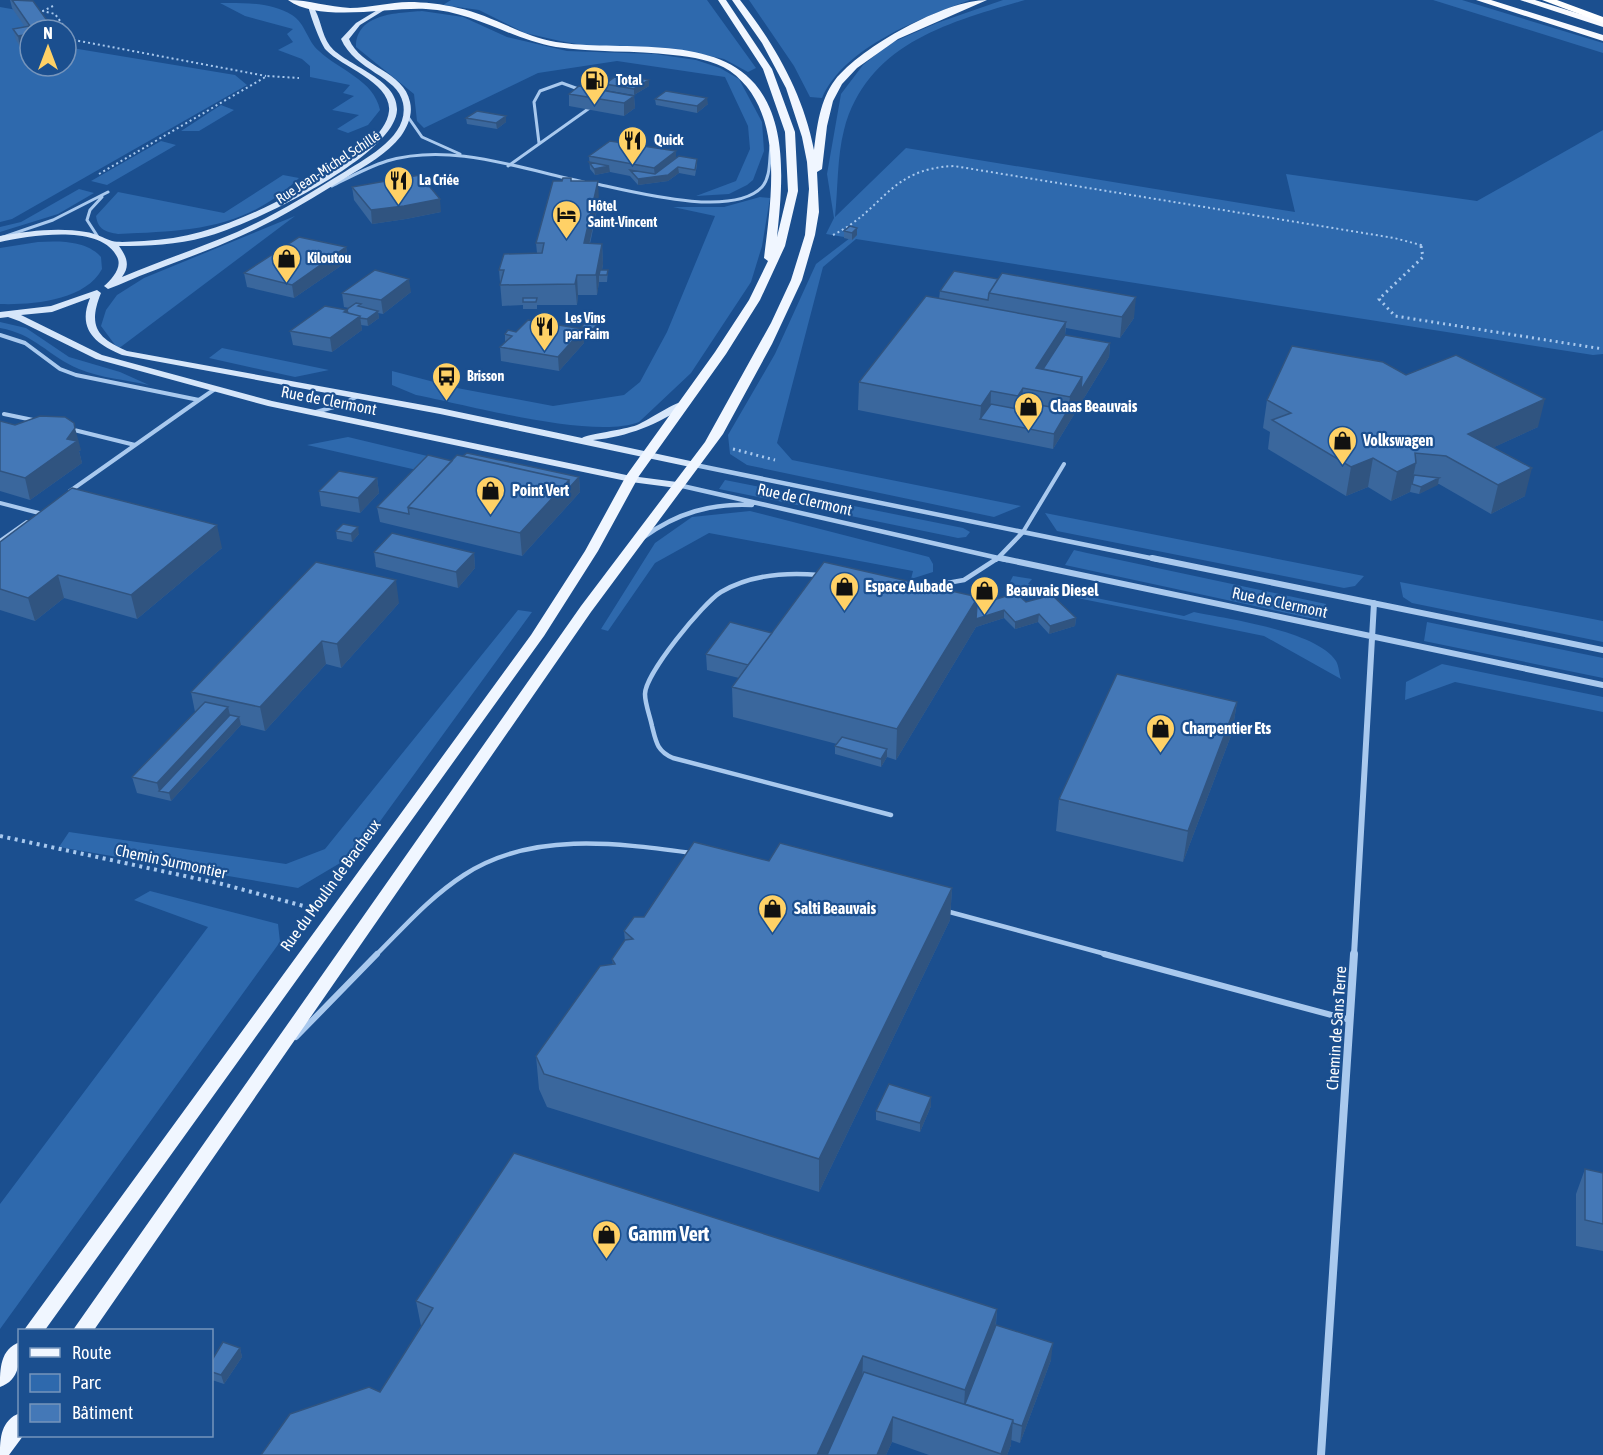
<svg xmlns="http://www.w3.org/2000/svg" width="1603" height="1455" font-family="'Asap Condensed',sans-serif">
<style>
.green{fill:#2e69ad}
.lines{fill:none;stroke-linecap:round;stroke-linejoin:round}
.path-far2{stroke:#a9c9ee;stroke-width:2;stroke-dasharray:2 3;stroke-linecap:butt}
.path-far1{stroke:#a9c9ee;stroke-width:3;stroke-dasharray:2 4;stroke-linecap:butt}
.path{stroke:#a9c9ee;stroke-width:4;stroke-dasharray:3 4.5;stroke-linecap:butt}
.service-far3{stroke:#a9c9ee;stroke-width:3}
.service-far2{stroke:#a9c9ee;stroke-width:4}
.service-far1{stroke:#a9c9ee;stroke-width:4.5}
.service{stroke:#a9c9ee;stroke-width:6}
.minor-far2{stroke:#a9c9ee;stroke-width:4.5}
.minor-far1{stroke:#a9c9ee;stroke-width:6}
.minor{stroke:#a9c9ee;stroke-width:8}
.secondary{fill:#d6e6fa;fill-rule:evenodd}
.primary{fill:#f0f6ff;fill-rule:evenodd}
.trunk{fill:#f8faff;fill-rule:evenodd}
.motorway{fill:#fff;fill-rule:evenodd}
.wall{fill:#3a679d}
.shaded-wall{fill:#305480}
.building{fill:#4478b7;stroke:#305480;stroke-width:1.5}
.labels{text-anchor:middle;stroke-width:4.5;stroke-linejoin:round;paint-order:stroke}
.far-poi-label{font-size:14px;font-weight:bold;fill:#fff;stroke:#1b4f8f;text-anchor:start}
.far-street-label{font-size:14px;fill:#fff;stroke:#1b4f8f}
.street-label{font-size:16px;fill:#fff;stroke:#1b4f8f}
.poi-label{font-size:16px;font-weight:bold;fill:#fff;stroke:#1b4f8f;text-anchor:start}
.near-poi-label{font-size:20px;font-weight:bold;fill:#fff;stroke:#1b4f8f;text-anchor:start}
</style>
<rect width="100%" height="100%" fill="#1b4f8f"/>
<path class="green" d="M451 0H707L756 68 748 72 724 59 676 49 582 45 560 41 525 33 479 10 443 5Z
M749 0H970C921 18 844 47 822 98L810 97 794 66Z
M1003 0H1025C950 22 867 43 844 130 837 157 838 189 835 217L906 148 1295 212 1286 174 1477 201 1603 130V354L1593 355 856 239 823 267 777 443 792 460 1021 506 994 517 747 465 730 454 728 435 775 354 816 264 850 238 826 234 834 218 827 174 841 94 863 65 889 44 937 23Z
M1433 0H1462L1603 43V53Z
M220 3C243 3 271 2 292 15 306 24 307 41 319 51 339 70 374 80 380 110L368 125 348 133 337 129 359 115 332 110 354 96 343 93 350 85 310 77V66L302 59 278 50 293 42 287 34 293 29 245 16Z
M0 7 34 13 30 30V66H66V47L235 75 247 85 12 219 0 222Z
M422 11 463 17 507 37 567 51 655 54 696 60 720 68 739 79 762 122 764 151 753 180 747 185 729 194 696 196 736 181 750 149 748 126 725 77 617 61 538 73 424 128 417 121 414 94 356 47C356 13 398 13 422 11Z
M221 105 234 110 199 131H181Z
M161 141 176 145 107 185 91 181Z
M283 175 299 178C245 230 190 231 118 234 106 232 98 230 96 216L118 192 224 213Z
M79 189 94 193 58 214 0 232V227L21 222Z
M760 197 770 198 762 246 751 282 691 373 639 422C594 440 468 405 416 395L392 385V371L457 388 553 406 624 395 640 382 667 332 715 216 673 207H724Z
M295 216 118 349 101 326 106 310 117 295 144 278Z
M38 242C58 241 86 240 101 257L102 269C85 301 31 305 0 304V248Z
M0 322 26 328 69 357 120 372 149 385C127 380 100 378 79 369 48 356 35 334 0 328Z
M222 348 329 370 295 377 209 358Z
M348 437 444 460 430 473 307 445Z
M725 480 963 528 970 532 966 537 958 538 719 489Z
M750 511 929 557 933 564V572L911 579 913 571 709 533 655 563 608 631 601 629 655 543 692 517Z
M1045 513 1364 576 1355 586 1344 588 1057 531Z
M1074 550 1087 553 1326 604 1319 620 1065 565Z
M1013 576 1032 579 1028 584 1184 616 1194 612C1228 619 1317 631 1336 661 1339 666 1339 674 1341 679L1264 636 1009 584Z
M1400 582 1603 621V642L1412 603 1403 597Z
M518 610 532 612 357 853 298 888 59 847 69 832 286 864 325 849Z
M1427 622 1603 658V678L1424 641Z
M1442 664 1603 697V712L1455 682 1405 700 1406 682Z
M150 891 278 924 280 942 0 1329V1204L208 927 134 900Z"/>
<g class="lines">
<path class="path-far2" d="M53 6 43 11 55 14 74 40 266 76
M99 174 267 76 299 78
M833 235C885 209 888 169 954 166L1394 238 1421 245V247"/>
<path class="path-far1" d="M1421 246 1423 257 1379 299 1395 316 1603 349
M733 449 775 460"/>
<path class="path" d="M0 836 222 884 311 908"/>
<path class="service-far3" d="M408 117 422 137 460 154
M539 143 534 102 540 91 562 83 581 90
M508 166 591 107
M592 183C630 191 732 219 762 187 771 177 769 159 771 147
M332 186C350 177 368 167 387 161 451 142 521 169 584 182
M98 237 87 220 90 210 102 197
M0 238 53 220 108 192"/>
<path class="service-far2" d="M0 335 25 343 60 369 76 375 199 400 215 389
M316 412 341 405 358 396
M4 414 33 420
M70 429 135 445
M70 491 199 400
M0 503 39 513
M1023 532 1064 464
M0 541 27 522
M996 560 998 558"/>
<path class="service-far1" d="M819 575C786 572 750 575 721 592 703 603 645 674 645 694 645 704 650 716 652 726 656 742 657 751 673 758L891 815
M925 587 964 580 998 558
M946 911 1109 955
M376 955C404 927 430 897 464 875 531 831 617 843 692 853"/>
<path class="service" d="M1104 954 1350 1020
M296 1037 377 954"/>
<path class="minor-far2" d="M695 465 1160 560
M678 485 1007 560
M644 537C677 513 711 503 752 505
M998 558 1023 532"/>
<path class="minor-far1" d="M1000 558 1603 685
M1152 558 1603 650
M1354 955 1374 603"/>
<path class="minor" d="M1321 1455 1354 954"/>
<path class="secondary" d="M308 5H312C321 17 321 34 330 46 346 66 398 78 397 110 395 157 246 227 205 237 177 245 148 246 119 246 126 256 131 265 122 277 160 261 199 248 237 232 273 216 307 195 341 174 364 159 410 137 403 103 398 76 355 71 341 39L356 23 384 6 386 7V9L360 25 349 39C361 68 404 71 410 102 413 114 408 126 401 136 387 154 365 166 347 177 313 198 279 219 243 235 213 249 181 260 150 272 136 277 122 284 108 289L104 286C112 279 124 266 116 255 98 224 29 236 0 242V236C28 231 58 227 86 232 95 233 103 238 112 241 121 243 134 241 144 241 213 238 275 205 334 169 352 158 387 134 389 111 392 83 342 67 326 50 320 43 309 12 308 5Z
M97 290 101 293C88 325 96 338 127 351L440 408 582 438C587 434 624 430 637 425 649 420 677 400 687 401V405C658 424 628 437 593 440L695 462 700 465 695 468 440 414 122 355C95 344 77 329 90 298L52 312 21 315 102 355 272 401 631 476 677 482 682 485 677 488 631 482 268 406 96 359 19 321 8 317 0 318V312L51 306Z"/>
<path class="primary" d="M288 0C309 0 329 7 350 8 370 8 390 2 409 2 423 2 443 4 458 8 492 15 521 36 556 42 616 52 712 33 755 84 789 124 782 189 777 237L788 191 785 132 763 69 718 0H726L772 69 795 132 798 191 785 246 760 300 726 354 639 476 598 551 544 636 45 1330H24L531 635 585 551 626 476 715 352 749 300 768 261 764 258C771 199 786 111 730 71 714 60 692 57 673 55 634 50 595 53 556 47 510 39 473 11 426 9 388 7 320 23 288 0Z
M732 0H740C775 45 803 93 814 150 817 126 820 100 835 80 861 47 945 0 987 0L898 39 857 68 842 84 833 101 827 126 822 169 817 172 819 212 815 235 802 280 772 344 723 434 591 612 94 1330H73L581 606 705 442 771 323 791 280 805 235 809 189 807 162 802 137 786 88 762 43Z
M20 1342C20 1361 20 1380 0 1387 0 1369 0 1349 20 1342Z
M20 1413V1436H23L9 1455H0C0 1438 1 1420 20 1413Z"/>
<path class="trunk" d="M1476 0H1491L1603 35V41Z
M1520 0H1535L1603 21V27Z"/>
<path class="motorway" d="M1542 0H1557L1603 17V23Z"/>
</g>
<path class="wall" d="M10 0H30V46L20 47 16 40 13 29 25 27 12 8Z
M649 80V86L634 95 605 90V84Z
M569 94 634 96 635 108 624 116 569 106Z
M655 99 708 104 697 113 656 105Z
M466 118 506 122 497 129 467 124Z
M589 156 697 159V165L695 176 679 173 668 181 638 185 630 176 610 172 595 175 590 169Z
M571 178V181L599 200 590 244H602L603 264 602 270H608L607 282H599L597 295H578L577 305H537V309H523V305L502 306 499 270 537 253 536 243 562 181Z
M352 187 441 212 406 219 372 224 354 200Z
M844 231 857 235 852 240 844 238Z
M346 247 348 261 294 298 247 287 244 273Z
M954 271 1134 318 1120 338 1066 328 1065 335 1110 343 1109 357 1053 449 858 410 859 382 939 299 940 291Z
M411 292 383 314 378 313 379 318 368 326 361 325 362 330 332 352 293 345 290 331 346 310 349 308 344 307 342 293Z
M597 325V332L593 336 583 335 584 343 559 371 501 361 500 347 505 342V334L516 332 581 328Z
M1406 375 1538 427 1494 447 1525 496 1491 514 1439 484H1438L1419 494 1410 492 1391 501 1368 487 1346 496 1268 449 1270 432 1263 428 1267 400Z
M0 421 81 450 79 451 82 463 30 500 0 491Z
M452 461 579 477 580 492 522 556 380 522 377 507Z
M377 478 379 493 360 513 321 506 319 491Z
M336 531 359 534 352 542 337 539Z
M0 542 222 548 137 619 64 598 35 621 0 610Z
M374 552 474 553 475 568 458 588 376 567Z
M1026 602 1076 618 1075 626 1049 634 1038 622 1015 629 1004 618 976 627 896 760 887 757 881 767 835 754V746L837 744 733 717 732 687 739 678 707 670 706 654 772 633 977 605Z
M399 603 341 668 326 664 265 731 241 725 171 801 137 793 132 777 195 712 191 692Z
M1237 702 1232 733 1183 862 1056 831 1059 799Z
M769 861 952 888 950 920 819 1192 547 1107 539 1089 536 1056 613 965 612 959 625 941 624 931 644 917Z
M931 1106 920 1132 876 1120V1111Z
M1585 1169 1603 1173V1251L1576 1246V1194Z
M416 1301 997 1309 996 1325 1051 1360 1020 1443 1011 1440V1445L1007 1455H929L892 1442 886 1455H261L380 1392 421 1326Z
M240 1348 242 1357 224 1384 212 1380V1360Z"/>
<path class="shaded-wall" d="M30 34V46L20 47 18 36Z
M649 80V86L634 95V89Z
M634 96 635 108 624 116V103Z
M707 98 708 104 697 113V106Z
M506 116V122L497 129 496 123Z
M676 151V164L678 167 679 173 668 181 638 185V179L655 177 654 168Z
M609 166 610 172 595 175 594 169Z
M598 181 599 200 585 263 584 243Z
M440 199 441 212 406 219 372 224 371 210Z
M857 228V235L852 240V233Z
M602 244 603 264 601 275H599V282L597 295 596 275Z
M346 247 348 261 294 298 292 285Z
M577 275 578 295 577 305 575 284Z
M409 279 411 292 383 314 381 300Z
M1136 297 1134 318 1120 338 1122 317Z
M347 310 360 316 362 330 332 352 330 338 344 312Z
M378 311 379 318 368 326 367 319Z
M1066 322 1064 349 1043 382 1036 368Z
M597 325V332L593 336V329Z
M583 329 584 343 559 371 558 357Z
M1110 343 1109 357 1053 449 1054 434 1068 410 1070 397 1082 377Z
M1023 388 1021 416 1016 424 1018 396Z
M991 391 990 419H980L981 406Z
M1545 399 1538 427 1462 462 1468 434Z
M75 428 81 450 79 451 82 463 30 500 25 478 67 439Z
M1373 458 1368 487 1346 496 1351 467Z
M1416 463 1410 492 1391 501 1397 472Z
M1532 468 1525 496 1491 514 1498 485Z
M579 477 580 492 522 556 520 533 569 480Z
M377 478 379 493 360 513 358 498Z
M1439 478 1438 485 1419 494 1421 487Z
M217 525 222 548 137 619 131 595Z
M358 527 359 534 352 542 351 534Z
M474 553 475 568 458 588 456 572Z
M58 575 64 598 35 621 28 598Z
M396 580 399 603 341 668 337 644Z
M978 597 976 619 1004 610V618L976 627 896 760 897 729Z
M1039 614 1038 622 1015 629V622Z
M1076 618 1075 626 1049 634 1050 626Z
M322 641 326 664 265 731 260 707Z
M1237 702 1232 733 1183 862 1188 831Z
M228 707 232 723 159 791 161 799 157 783Z
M239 717 241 725 171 801 169 793Z
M887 749V757L881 767V759Z
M952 888 950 920 819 1192V1159Z
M931 1097V1106L920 1132V1123Z
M997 1309 994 1342 964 1406 965 1390Z
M1053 1343 1051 1360 1020 1443 1022 1426Z
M240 1348 242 1357 224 1384 221 1375Z
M863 1356 862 1389 832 1455H817Z
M893 1417 892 1442 886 1455H877Z
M1013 1420 1011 1445 1007 1455H1001Z"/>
<path class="building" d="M12 0 33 1 54 30H30V34L18 36 13 29 30 26Z
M619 74 649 80 634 89 605 84Z
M579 86 634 96 624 103 569 94Z
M666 91 707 98 697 106 655 99Z
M477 111 506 116 496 123 466 118Z
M610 141 676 151 654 168 589 156Z
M679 156 697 159 695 170 678 167 668 175 638 179 630 170 655 174Z
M589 162 609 166 594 169Z
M420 175 440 199 404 206 371 210 352 187Z
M563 178H571V181H598L584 243 602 244 596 275H577L575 284 500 285 504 270H499L504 254 542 253 544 243H536L553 181H562Z
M850 226 857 228 852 233 844 231Z
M299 237 346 247 292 285 244 273Z
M375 270 409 279 381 300 342 293Z
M600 270H608L607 275H599Z
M954 271 998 279 989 293 988 300 940 291Z
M1002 273 1136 297 1122 317 989 293Z
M926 296 1066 322 1036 368 1082 377 1070 397 1023 388 1018 396 991 391 981 406 859 382Z
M523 298H537L536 302H523Z
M356 303 361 304 358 306 378 311 367 319 360 318V316L348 313 347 310H346Z
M325 306 347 310 344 312 360 316 330 338 290 331Z
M528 320 583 329 558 357 500 347 512 336 505 334 508 330 516 332Z
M585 323 597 325 593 329 581 327Z
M1065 335 1110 343 1081 390 1082 377 1043 369Z
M1292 346 1383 362 1406 375 1456 355 1545 399 1468 434 1532 468 1498 485 1446 456 1415 453 1416 463 1397 472 1373 458 1351 467 1272 420 1291 413 1267 400Z
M1022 402 1068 410 1054 434 980 419 991 404 1017 409Z
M40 416 65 417 74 423 75 428 67 439 77 441 25 478 0 471V421L15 425Z
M467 453 579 477 569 488V480L463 456Z
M428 455 452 461 408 507 409 514 377 507Z
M457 455 569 480 520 533 408 507Z
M339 471 377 478 358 498 319 491Z
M1414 475 1439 478 1421 487 1412 484Z
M72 488 217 525 131 595 58 575 28 598 0 589V542Z
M343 524 358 527 351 534 336 531Z
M392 533 474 553 456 572 374 552Z
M316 562 396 580 337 644 322 641 260 707 191 692Z
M824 562 978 597 897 729 732 687Z
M1016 593 1026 602 1052 595 1076 618 1050 626 1039 614 1015 622 1004 610 976 619 977 605Z
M730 622 772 633 748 665 706 654Z
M1117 674 1237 702 1188 831 1059 799Z
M205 702 228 707 157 783 132 777Z
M230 715 239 717 169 793 159 791Z
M842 737 887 749 881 759 835 746Z
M694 842 769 861 780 843 952 888 819 1159 544 1074 536 1056 600 966 615 964 612 959 625 940 633 939 624 931 634 917H644Z
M889 1084 931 1097 920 1123 876 1111Z
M514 1153 997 1309 965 1390 863 1356 817 1455H261L290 1414 369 1387 380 1392 433 1308 416 1301Z
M1585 1169 1603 1173V1224L1585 1220Z
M996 1325 1053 1343 1022 1426 1013 1423V1420L965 1404Z
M223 1342 240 1348 221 1375 212 1372V1360Z
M864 1372 1013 1420 1001 1454 893 1417 877 1455H827Z"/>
<defs>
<symbol id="fuel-pin" viewBox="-11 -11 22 30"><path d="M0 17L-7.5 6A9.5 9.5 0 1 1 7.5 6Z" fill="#ffd166" stroke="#1b4f8f"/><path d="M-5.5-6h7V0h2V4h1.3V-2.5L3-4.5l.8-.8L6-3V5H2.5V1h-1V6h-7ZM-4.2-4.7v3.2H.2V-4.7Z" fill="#111"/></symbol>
<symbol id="restaurant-pin" viewBox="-11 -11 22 30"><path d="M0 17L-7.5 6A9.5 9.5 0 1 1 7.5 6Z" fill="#ffd166" stroke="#1b4f8f"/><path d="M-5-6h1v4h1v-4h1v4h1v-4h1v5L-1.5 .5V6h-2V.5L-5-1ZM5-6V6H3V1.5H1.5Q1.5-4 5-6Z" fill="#111"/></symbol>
<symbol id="hotel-pin" viewBox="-11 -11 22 30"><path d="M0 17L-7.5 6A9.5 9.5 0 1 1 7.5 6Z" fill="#ffd166" stroke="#1b4f8f"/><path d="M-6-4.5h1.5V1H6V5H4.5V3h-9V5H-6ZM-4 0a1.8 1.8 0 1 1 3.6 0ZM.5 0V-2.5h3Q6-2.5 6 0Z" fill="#111"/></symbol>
<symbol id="shop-pin" viewBox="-11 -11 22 30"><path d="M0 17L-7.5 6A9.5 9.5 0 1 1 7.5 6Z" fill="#ffd166" stroke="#1b4f8f"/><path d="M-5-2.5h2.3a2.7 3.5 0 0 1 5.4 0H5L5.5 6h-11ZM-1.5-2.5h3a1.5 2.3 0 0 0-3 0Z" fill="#111"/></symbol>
<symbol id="bus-pin" viewBox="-11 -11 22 30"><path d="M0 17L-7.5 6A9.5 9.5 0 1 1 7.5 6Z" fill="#ffd166" stroke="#1b4f8f"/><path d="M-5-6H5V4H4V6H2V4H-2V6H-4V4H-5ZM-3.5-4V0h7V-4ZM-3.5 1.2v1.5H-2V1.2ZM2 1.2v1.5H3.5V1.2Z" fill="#111"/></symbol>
</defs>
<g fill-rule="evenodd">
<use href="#fuel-pin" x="578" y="64" width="33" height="45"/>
<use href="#restaurant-pin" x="616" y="124" width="33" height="45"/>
<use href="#restaurant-pin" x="382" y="164" width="33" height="45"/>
<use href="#hotel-pin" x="550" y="198" width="33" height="45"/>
<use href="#shop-pin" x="270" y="242" width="33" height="45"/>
<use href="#restaurant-pin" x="528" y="310" width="33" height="45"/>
<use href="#bus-pin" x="430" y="360" width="33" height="45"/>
<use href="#shop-pin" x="1012" y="390" width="33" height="45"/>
<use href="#shop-pin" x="1326" y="424" width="33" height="45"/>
<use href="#shop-pin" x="474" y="474" width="33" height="45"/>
<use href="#shop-pin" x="828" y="570" width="33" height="45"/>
<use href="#shop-pin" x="968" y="574" width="33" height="45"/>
<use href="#shop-pin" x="1144" y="712" width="33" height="45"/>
<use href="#shop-pin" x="756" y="892" width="33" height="45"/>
<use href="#shop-pin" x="590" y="1218" width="33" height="45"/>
</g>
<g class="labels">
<g class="far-poi-label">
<text x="616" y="85">Total</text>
<text x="654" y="145">Quick</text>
<text x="419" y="185">La Criée</text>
<text x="588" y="211">Hôtel<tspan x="588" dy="16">Saint-Vincent</tspan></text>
<text x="307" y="263">Kiloutou</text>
<text x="565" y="323">Les Vins<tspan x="565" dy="16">par Faim</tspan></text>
<text x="467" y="381">Brisson</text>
</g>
<g class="far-street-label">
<text transform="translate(328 167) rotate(-33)" y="5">Rue Jean-Michel Schillé</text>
</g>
<g class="street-label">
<text transform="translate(329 400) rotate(11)" y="6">Rue de Clermont</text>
<text transform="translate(805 499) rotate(13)" y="6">Rue de Clermont</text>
<text transform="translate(1280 602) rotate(12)" y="6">Rue de Clermont</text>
<text transform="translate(171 861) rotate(12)" y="6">Chemin Surmontier</text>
<text transform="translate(330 885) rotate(-54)" y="6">Rue du Moulin de Bracheux</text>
<text transform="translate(1336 1028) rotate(-86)" y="6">Chemin de Sans Terre</text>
</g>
<g class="poi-label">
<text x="1050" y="412">Claas Beauvais</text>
<text x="1363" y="446">Volkswagen</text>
<text x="512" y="496">Point Vert</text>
<text x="865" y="592">Espace Aubade</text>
<text x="1006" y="596">Beauvais Diesel</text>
<text x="1182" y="734">Charpentier Ets</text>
<text x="794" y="914">Salti Beauvais</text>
</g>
<g class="near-poi-label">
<text x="628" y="1241">Gamm Vert</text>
</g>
</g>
<rect x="18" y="1329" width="195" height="108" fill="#1b4f8f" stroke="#7695bc" stroke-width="1.5"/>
<rect x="30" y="1348" width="30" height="9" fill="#f0f6ff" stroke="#7695bc" stroke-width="1.5"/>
<text x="72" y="1359" font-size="18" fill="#ffffff">Route</text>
<rect x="30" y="1374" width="30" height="18" fill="#2e69ad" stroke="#7695bc" stroke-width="1.5"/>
<text x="72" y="1389" font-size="18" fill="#ffffff">Parc</text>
<rect x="30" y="1404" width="30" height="18" fill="#4478b7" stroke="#7695bc" stroke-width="1.5"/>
<text x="72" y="1419" font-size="18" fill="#ffffff">Bâtiment</text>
<g transform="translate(48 48)"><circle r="28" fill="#1b4f8f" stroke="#7695bc" stroke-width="1.5"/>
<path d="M0-4.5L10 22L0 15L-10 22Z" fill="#ffd166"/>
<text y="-9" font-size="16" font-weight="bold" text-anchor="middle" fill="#ffffff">N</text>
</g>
</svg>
